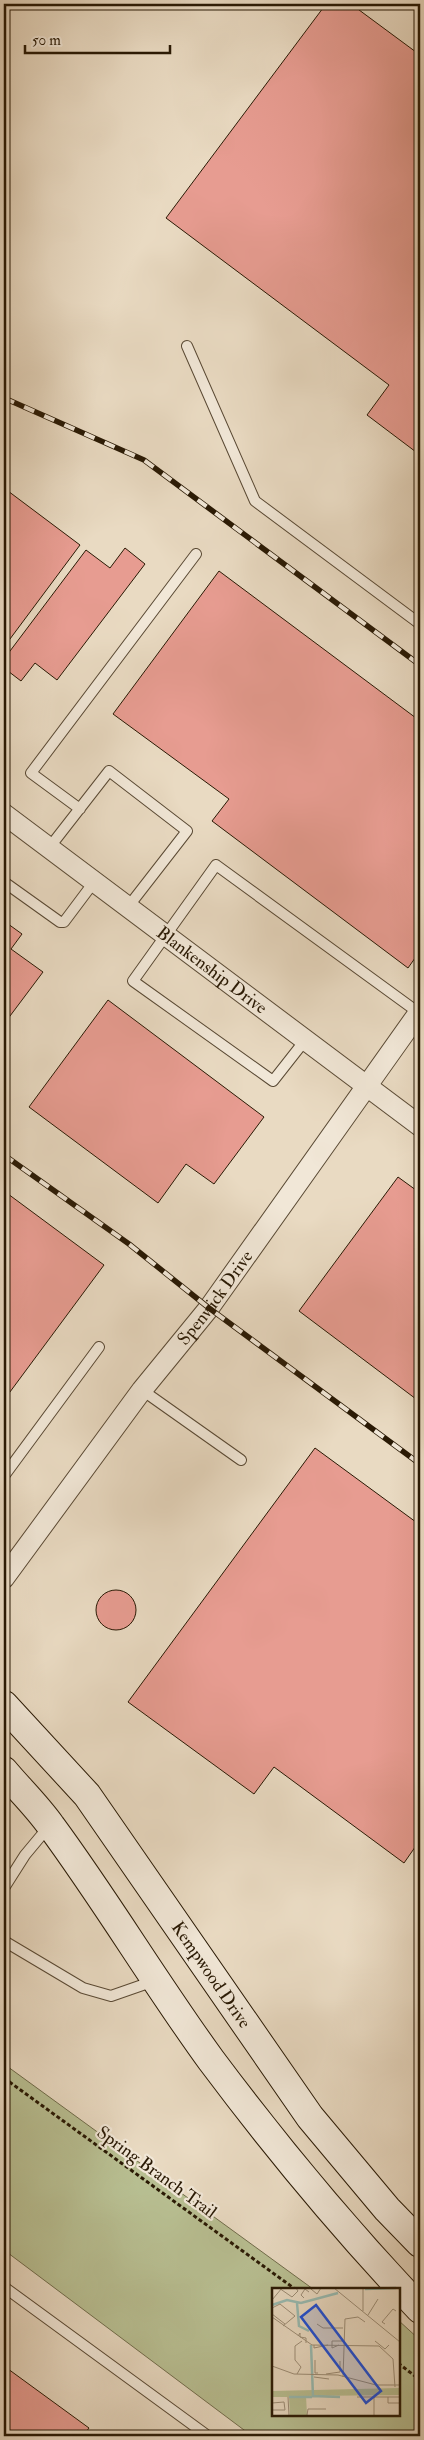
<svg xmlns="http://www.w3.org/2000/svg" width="424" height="2440" font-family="'IM FELL Double Pica',serif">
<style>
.green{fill:#b8bf92;stroke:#706c4b}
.building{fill:#e79c91;stroke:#291904}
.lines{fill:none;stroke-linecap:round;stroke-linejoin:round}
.lane-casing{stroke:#594934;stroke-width:12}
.street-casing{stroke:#594934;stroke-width:22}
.secondary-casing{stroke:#291904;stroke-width:30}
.path{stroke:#291904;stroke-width:3;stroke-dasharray:4 2.5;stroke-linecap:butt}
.lane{stroke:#f1e7d7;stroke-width:10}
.street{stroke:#f1e7d7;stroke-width:20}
.secondary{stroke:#f1e7d7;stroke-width:28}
.rail-casing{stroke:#291904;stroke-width:5.5}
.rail{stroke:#f1e7d7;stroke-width:4;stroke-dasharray:11;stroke-linecap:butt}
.labels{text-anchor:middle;stroke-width:4.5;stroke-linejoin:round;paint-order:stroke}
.street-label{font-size:18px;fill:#291904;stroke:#f1e7d7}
.inset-river{fill:none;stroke:#97bbb2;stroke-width:2.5}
.inset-road{fill:none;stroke:#9c8d76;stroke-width:1}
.view{fill:#1d4ed8;fill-opacity:0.15;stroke:#1d4ed8;stroke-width:2.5}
.inset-edge{fill:none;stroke:#291904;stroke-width:2.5}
</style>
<rect width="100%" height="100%" fill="#e9dac2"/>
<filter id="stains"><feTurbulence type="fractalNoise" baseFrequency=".004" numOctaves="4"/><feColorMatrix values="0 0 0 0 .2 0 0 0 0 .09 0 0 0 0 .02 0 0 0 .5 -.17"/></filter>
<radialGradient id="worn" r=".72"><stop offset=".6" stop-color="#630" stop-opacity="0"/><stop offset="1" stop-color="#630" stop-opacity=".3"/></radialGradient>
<path class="green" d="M4 2064 313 2289H273V2414H398V2320L420 2340V2436H252L4 2250Z"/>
<path class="building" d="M326 4H351L420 55V455L367 415 389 385 166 218Z
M4 488 80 545 4 647Z
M125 548 145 564 57 680 35 663 21 681 4 668V659L86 550 110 568Z
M219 571 420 721V951L408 968 212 821 229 799 113 714Z
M4 921 22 934 11 949 43 972 4 1024Z
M108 1000 264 1117 214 1184 186 1164 158 1203 29 1107Z
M398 1177 420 1193V1402L299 1311Z
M4 1191 104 1265 4 1400Z
M315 1448 420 1525V1840L404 1863 274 1767 254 1794 128 1702Z
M96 1610a20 20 0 1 1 40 0a20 20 0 1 1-40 0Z
M4 2366 89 2428 83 2436H4Z"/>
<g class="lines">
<defs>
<path id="lane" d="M187 346 255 501 420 624
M80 809 31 773 196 554
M49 848 109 771 187 831 128 907
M4 882 60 922H64L94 882
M306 1039 273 1081 133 981 216 865 419 1013
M142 1390 241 1460
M4 1476 99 1347
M4 1888 25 1855 50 1825
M4 1941 83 1988 111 1996 154 1981
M4 2287 208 2436"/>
<g id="street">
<path id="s1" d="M4 814 420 1126"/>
<path id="s2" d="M4 1578 142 1390 209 1308 420 1011"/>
</g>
<g id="secondary">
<path id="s3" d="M4 1705 87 1795 310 2117 387 2209 420 2243"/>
<path d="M4 1771C19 1789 37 1806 51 1826 107 1902 155 1983 211 2060 276 2147 345 2230 420 2309"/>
</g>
</defs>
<use href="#lane" class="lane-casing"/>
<use href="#street" class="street-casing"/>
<use href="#secondary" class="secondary-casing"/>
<path class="path" d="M4 2078 295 2289
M398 2363 420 2380"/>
<use href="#lane" class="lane"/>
<use href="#street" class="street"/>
<use href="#secondary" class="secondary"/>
<defs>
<path id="rail" d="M4 398 144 460 420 665
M4 1155 129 1244 209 1308 420 1464"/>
</defs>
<use href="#rail" class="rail-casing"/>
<use href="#rail" class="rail"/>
</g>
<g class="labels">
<g class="street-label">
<text dy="6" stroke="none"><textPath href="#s1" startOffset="260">Blankenship Drive</textPath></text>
<text dy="6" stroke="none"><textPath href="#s2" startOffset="351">Spenwick Drive</textPath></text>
<text dy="6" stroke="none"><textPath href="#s3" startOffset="341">Kempwood Drive</textPath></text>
<text transform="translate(157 2172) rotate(36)" y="6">Spring Branch Trail</text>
</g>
</g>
<g transform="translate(272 2288)">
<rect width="128" height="128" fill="#e9dac2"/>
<path d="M127 100 128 107 34 108 35 127H18L17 109H0V103Z" fill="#b8bf92"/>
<path class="inset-river" d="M93 1 124 0M25 15 27 38 37 43M0 17 15 12 29 15 66 5M39 57 41 108 68 109M17 109H40"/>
<path class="inset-road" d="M7 0 20 9 26 3 24 0M62 0 128 54M39 1 45 6 49 0M32 10 29 7 33 1 37 4M0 12 10 0M0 20 8 16 23 28 11 38M91 23V0M0 26 13 36M96 27 106 11M0 29 40 57 107 58 121 71 123 99M45 36 51 40H71M113 36 110 34 121 21 124 23M26 48 28 45V49L34 50V55M103 53 113 61 117 57M42 57V60L56 57M67 57 60 60V53H71M43 72V85H46M0 78 22 86 66 87 104 97H128M25 86 29 79 23 72V58L30 53M54 86 68 84V73M42 89 57 91M71 89 73 31 86 29 93 34M16 109 17 127M85 109H102M116 109V115H128M0 115 12 114 13 122H0M35 127 36 121H54M102 127V109H128"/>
<path class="view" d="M44 17 109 103 94 115 29 29Z"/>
<rect width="128" height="128" class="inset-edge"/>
</g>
<rect width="424" height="2440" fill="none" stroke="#e9dac2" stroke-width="20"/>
<rect x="5" y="5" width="414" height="2430" fill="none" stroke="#291904" stroke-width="2.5"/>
<rect x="10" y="10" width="404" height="2420" fill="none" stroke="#291904"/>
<path d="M25 45v8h145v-8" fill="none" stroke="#291904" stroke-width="2.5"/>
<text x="32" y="45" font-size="15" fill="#291904" stroke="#f1e7d7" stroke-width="4" paint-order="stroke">50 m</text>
<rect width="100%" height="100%" filter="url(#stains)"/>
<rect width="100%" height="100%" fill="url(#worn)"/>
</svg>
